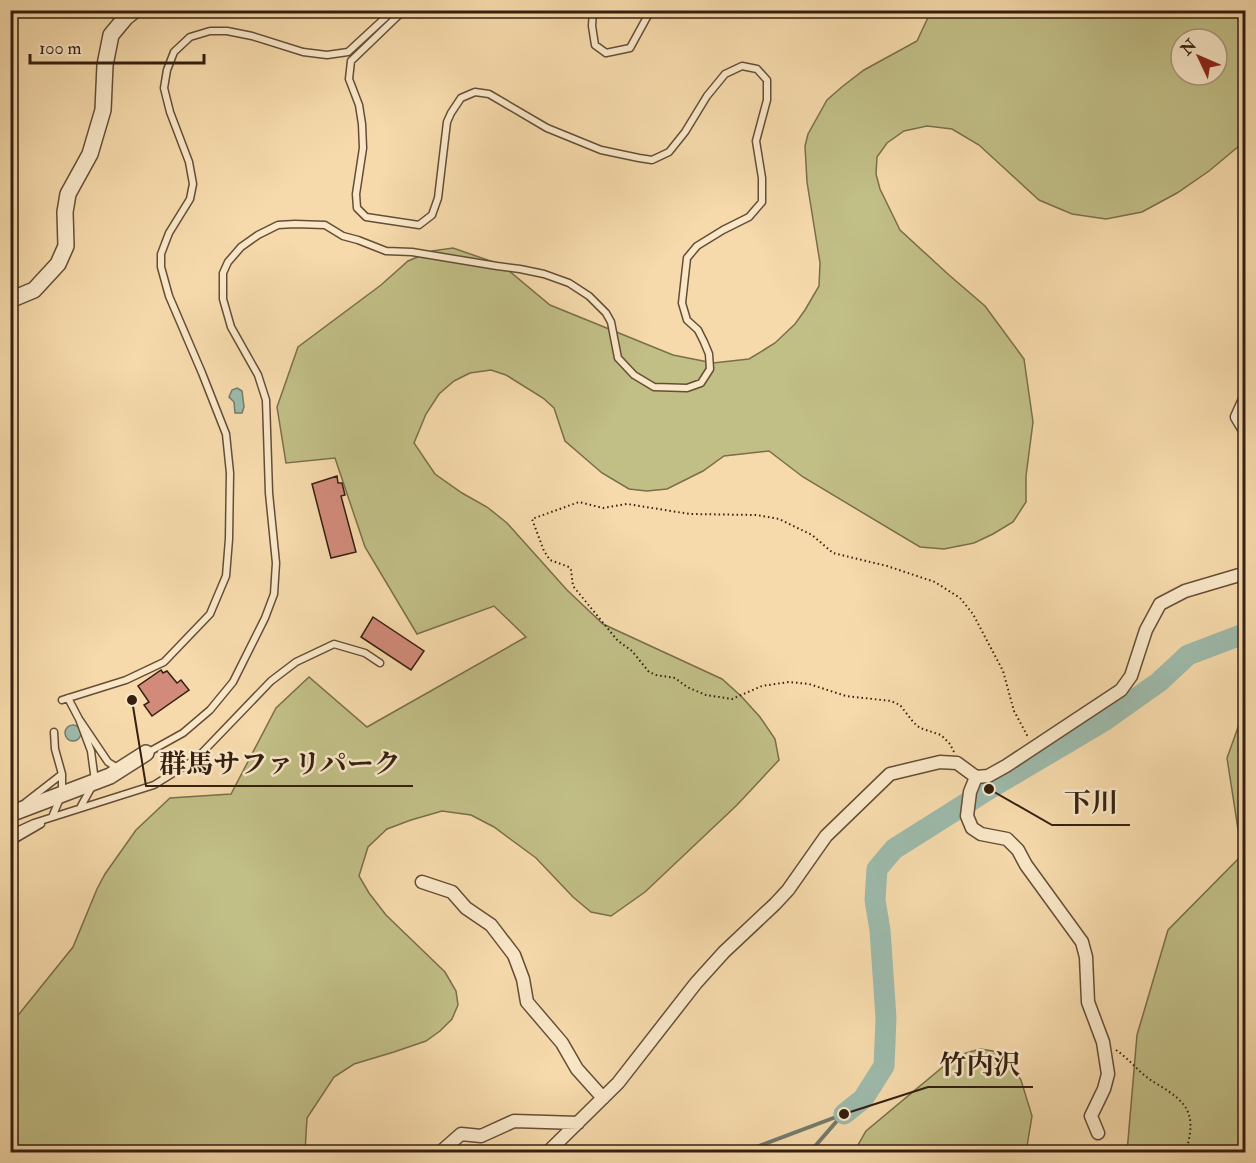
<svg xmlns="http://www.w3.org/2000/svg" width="1256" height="1163" font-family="'IM FELL Double Pica','Noto Serif JP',serif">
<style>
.green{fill:#c1be86;stroke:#7a6e4b;stroke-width:1.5;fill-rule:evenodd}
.water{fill:#9dbaab;stroke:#737c6d;stroke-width:1.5}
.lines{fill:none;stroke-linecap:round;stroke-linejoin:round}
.stream{stroke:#737c6d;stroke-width:4}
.river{stroke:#9dbaab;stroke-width:21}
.building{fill:#d28b7b;stroke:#341f10;stroke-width:1.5}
.service-casing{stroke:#644e37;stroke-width:9}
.minor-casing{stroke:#644e37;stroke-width:15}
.tertiary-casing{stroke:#644e37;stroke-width:18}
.path{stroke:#341f10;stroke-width:2;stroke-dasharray:1.5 3;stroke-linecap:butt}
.service{stroke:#f9e7c8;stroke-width:6}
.minor{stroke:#f9e7c8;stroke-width:12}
.tertiary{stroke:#f9e7c8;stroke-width:15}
.leader{fill:none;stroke:#341f10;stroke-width:2}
.callout-dot{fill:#341f10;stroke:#f9e7c8;stroke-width:2}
.callout-label{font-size:27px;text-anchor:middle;font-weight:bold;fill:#341f10;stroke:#f9e7c8;stroke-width:5;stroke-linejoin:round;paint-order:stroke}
</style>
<rect width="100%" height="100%" fill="#f6daab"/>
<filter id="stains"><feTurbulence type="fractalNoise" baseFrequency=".00333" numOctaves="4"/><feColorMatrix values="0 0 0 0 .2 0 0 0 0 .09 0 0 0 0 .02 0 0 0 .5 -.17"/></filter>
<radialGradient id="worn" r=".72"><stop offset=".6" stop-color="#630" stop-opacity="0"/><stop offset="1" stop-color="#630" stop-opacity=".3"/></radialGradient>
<path class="green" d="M931 11H1245V141L1209 171 1177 193 1142 212 1106 219 1072 214 1039 200 979 145 952 129 927 126 904 131 887 143 877 157 876 174 880 189 900 230 949 275 985 306 1024 359 1033 422 1026 476V502L1013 522 993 534 974 543 944 549 920 547 803 477 769 451 724 456 703 471 667 489 647 491 629 489 602 473 565 441 554 408 543 398 506 375 491 370 470 373 454 381 439 394 426 414 414 443 435 474 462 493 487 507 507 523 567 590 603 624 722 679 741 696 760 717 775 739 779 760 737 805 645 892 611 916 591 912 573 897 536 858 494 827 471 815 442 811 411 820 387 829 368 847 359 876 369 893 386 915 445 972 456 991 458 1005 452 1019 440 1031 426 1041 394 1052 354 1064 334 1077 307 1118 305 1152H11V1024L73 947 97 889 105 874 136 830 170 798 231 794 276 708 309 677 367 727 526 637 494 606 417 634 365 547 335 458 286 463 277 407 298 347 381 285 408 261 432 251 453 248 502 265 550 305 673 355 713 363 749 359 775 343 795 324 805 310 819 286 820 263 807 182 805 146 808 134 827 100 843 86 864 70 917 41ZM1181 39H1217V75H1181Z
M1245 708V1152H1127L1137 1035 1168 930 1242 855 1227 758Z
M980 1049 993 1051 1010 1063 1021 1080 1032 1116 1026 1152H854L866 1131 956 1056Z"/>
<path class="water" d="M237 388 242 391 244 407 242 413H235L234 402 229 397 232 390Z
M65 733a8 8 0 1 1 16 0a8 8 0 1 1-16 0Z"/>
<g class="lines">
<path class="stream" d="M743 1152 844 1114
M810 1152 843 1114"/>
<path class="river" d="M844 1114 863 1099 884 1066 886 1018 880 930 875 900 877 869 894 849 989 789 1104 721 1159 682 1188 655 1246 633"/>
</g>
<path class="building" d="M337 476 338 483H342L345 495 341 496 356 552 331 558 312 484Z
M373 617 424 651 411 670 361 637Z
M161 670 163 673 167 671 177 683 181 680 189 690 152 716 144 705 149 702 138 686Z"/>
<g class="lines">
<defs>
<path id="service" d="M593 10 592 26 595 45 606 53 630 48 647 17 652 10
M68 698 79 719 108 762 119 769
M62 700 126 680 164 662 210 614 226 576 229 539 230 473 226 434 202 373 169 296 161 267V254L169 233 190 199 193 184 189 162 170 112 164 88 167 70 174 52 190 37 210 31H227L252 36 303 52 327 55 348 52 387 16 388 10
M79 719 91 751 95 781 80 808
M147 753 183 733 210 710 233 682 265 618 274 594 276 563 269 493 266 400 258 375 231 327 223 299V273L228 262 241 247 258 235 278 225 295 224 325 225 343 236 358 240 386 251 412 252 497 266 520 269 544 274 569 283 589 296 606 313 611 322 618 358 634 375 654 387 687 388 701 383 710 369 709 354 704 342 698 330 687 320 682 303 687 258 697 246 723 230 749 217 762 202V178L756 141 767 100V80L757 69 742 66 725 74 707 96 685 132 669 152 652 160 639 158 601 150 547 128 489 94 475 92 461 98 451 113 447 122 438 198 432 215 419 225 366 217 357 208 356 194 363 148 362 124 359 105 349 79 351 61 404 10
M26 802 62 774 55 749 54 732
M52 817 62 794V774
M10 834 34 823 154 785 196 759 271 681 296 662 334 644 365 653 380 663
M10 842 41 824"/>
<path id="minor" d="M1246 397 1237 417 1246 432
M976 777 970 792 967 816 972 828 981 834 1007 839 1018 850 1026 865 1082 942 1086 957 1088 1002 1103 1042 1108 1074 1104 1089 1091 1116 1098 1133
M422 882 452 892 466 908 491 925 514 955 523 979 527 1002 562 1043 577 1069 603 1098
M442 1152 444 1149 461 1134 481 1136 514 1121 578 1123
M548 1152 618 1083 696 983 724 952 775 904 788 890 826 836 890 774 940 762 957 763 976 777 988 776 1006 766 1121 690 1131 676 1146 630 1160 604 1185 591 1246 573"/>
<path id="tertiary" d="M10 300 34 290 58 264 66 246 65 212 68 194 90 154 103 110 105 65 111 35 126 17 135 10
M10 814 110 776 146 753"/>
</defs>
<use href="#service" class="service-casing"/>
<use href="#minor" class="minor-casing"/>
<use href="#tertiary" class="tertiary-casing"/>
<path class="path" d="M954 752 950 744 941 735 920 728 914 723 900 705 891 701 846 696 809 684 789 682 762 686 732 699 706 695 687 687 675 678 656 675 649 672 632 651 618 641 573 586 571 570 569 567 550 560 544 551 532 519 579 502 603 508 627 504 690 514 757 515 779 519 812 535 833 553 887 566 935 582 960 598 973 614 1003 671 1014 711 1028 737
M1116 1050C1128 1058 1137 1070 1148 1078 1154 1083 1162 1086 1168 1091 1195 1109 1193 1124 1186 1152
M1093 1152 1095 1144"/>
<use href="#service" class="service"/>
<use href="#minor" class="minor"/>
<use href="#tertiary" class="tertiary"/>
</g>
<path class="leader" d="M132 700L146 786H413M989 789L1052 825H1130M844 1114L928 1087H1033"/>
<g class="callout-dot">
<circle cx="132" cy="700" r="6"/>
<circle cx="989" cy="789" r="6"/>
<circle cx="844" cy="1114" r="6"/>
</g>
<g class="callout-label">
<text x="280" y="773">群馬サファリパーク</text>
<text x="1091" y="812">下川</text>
<text x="980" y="1074">竹内沢</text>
</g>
<rect width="1256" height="1163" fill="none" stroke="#f6daab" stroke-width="36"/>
<rect x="12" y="12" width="1232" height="1139" fill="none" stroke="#341f10" stroke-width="3"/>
<rect x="18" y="18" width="1220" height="1127" fill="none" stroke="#341f10" stroke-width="1.5"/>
<g transform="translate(1199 57) rotate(314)"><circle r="28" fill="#f9e7c8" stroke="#aa977e" stroke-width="1.5"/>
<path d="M0-4.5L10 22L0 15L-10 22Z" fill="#8f2418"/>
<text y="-9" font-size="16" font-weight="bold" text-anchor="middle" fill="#341f10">N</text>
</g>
<path d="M30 54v9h174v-9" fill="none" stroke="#341f10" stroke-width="3"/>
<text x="39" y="54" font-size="18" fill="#341f10" stroke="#f9e7c8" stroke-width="4.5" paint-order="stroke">100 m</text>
<rect width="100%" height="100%" filter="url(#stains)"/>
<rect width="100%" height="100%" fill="url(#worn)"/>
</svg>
